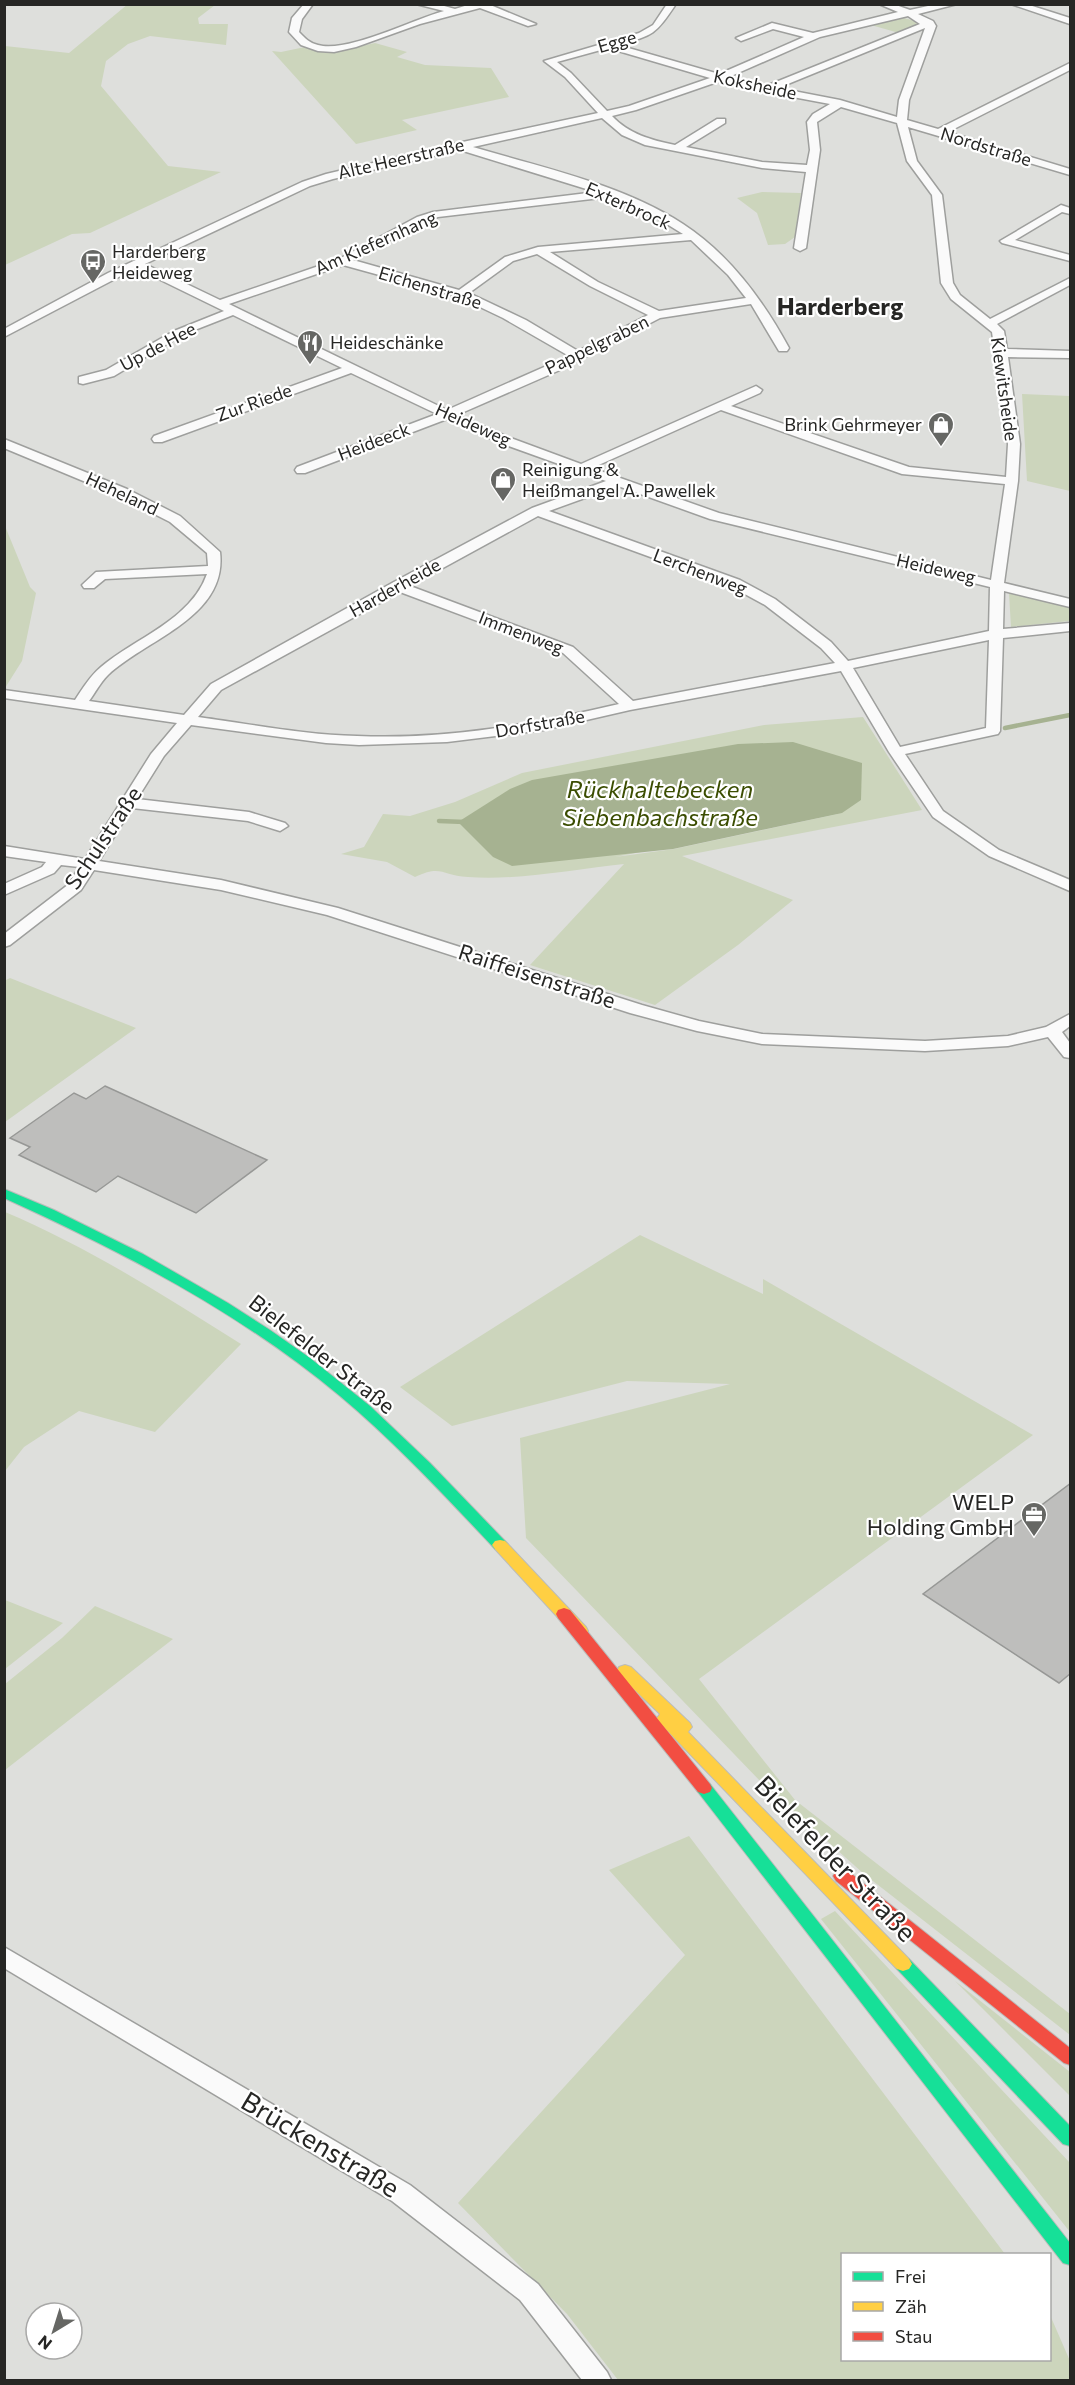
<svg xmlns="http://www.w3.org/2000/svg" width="1075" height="2385" font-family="Commissioner,sans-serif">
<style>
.green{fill:#ccd5bc;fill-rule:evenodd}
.water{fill:#a6b291}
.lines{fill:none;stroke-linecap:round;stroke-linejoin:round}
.stream{stroke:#a6b291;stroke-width:4.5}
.building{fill:#bebebc;stroke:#979896;stroke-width:1.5}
.street-casing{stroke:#9e9f9d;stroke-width:3}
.fast-casing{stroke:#bbbcba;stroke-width:2}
.slow-casing{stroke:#bbbcba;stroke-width:2}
.jam-casing{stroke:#bbbcba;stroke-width:2}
.street{fill:#fafafa;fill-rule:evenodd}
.fast{fill:#16e098;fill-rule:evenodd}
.slow{fill:#ffcf43;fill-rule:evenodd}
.jam{fill:#f24e42;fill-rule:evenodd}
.labels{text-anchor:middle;stroke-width:4.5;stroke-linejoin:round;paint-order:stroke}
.far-street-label{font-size:18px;fill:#262624;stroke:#fff}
.far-poi-label{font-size:18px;fill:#262624;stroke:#fff;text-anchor:start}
.street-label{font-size:22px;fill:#262624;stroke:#fff}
.poi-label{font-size:22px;fill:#262624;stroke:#fff;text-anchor:end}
.far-district-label{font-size:24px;font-weight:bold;fill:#262624;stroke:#fff}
.water-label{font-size:24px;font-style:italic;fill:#3b4d01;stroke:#fff}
.near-street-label{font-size:27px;fill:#262624;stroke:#fff}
</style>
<rect width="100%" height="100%" fill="#dedfdc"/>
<path class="green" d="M128 4 215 5 198 18 199 24H228L226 45 150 36 128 44 106 61 101 86 168 166 221 172 90 233 72 234 5 265V46L69 53Z
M904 18 923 23 899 33 871 25Z
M375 43 407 52 397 57 425 65 491 68 509 97 402 120 417 130 356 144 272 51 281 52 305 47 342 50Z
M762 192 801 193 795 237 785 244 768 245 757 213 737 198Z
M1022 394 1070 396V491L1027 481Z
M5 526 30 587 36 593 22 661 5 688Z
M1009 593 1070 607V621L1011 627Z
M863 717 922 810 682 856 793 900 738 945 655 1005 530 965 624 864C577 869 515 881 468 877 442 876 442 864 415 877L387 862 341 854 364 847 383 814 410 816 455 802 522 773 764 725ZM842 813 674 849 615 857Z
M10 978 136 1028 5 1122 4 981Z
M5 1212C88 1247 165 1296 241 1344L155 1432 79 1411 24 1447 5 1471Z
M640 1235 763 1294V1279L1033 1435 699 1679 795 1800 1070 2014V2035L864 1874 761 1782 526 1538 520 1438 730 1384 627 1381 452 1426 400 1387Z
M5 1600 63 1623 5 1669Z
M95 1606 173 1639 5 1770V1684L62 1638Z
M689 1836 1005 2254H842V2360H1050V2315L1070 2361V2380H618L567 2314 458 2203 685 1955 609 1870Z
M835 1911 1070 2163V2232L821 1919Z
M955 1981 1070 2072V2096Z"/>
<path class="water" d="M793 742 862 763 861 800 842 813 673 849 512 866 493 857 458 822 510 789 532 780 738 744Z"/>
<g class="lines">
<path class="stream" d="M1005 728 1070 715
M439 821 465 822"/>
</g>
<path class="building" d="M105 1086 267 1160 196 1213 118 1176 96 1192 19 1155 30 1147 10 1138 74 1093 86 1099Z
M1071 1483V1673L1059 1683 923 1594Z"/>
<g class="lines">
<defs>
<path id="street" d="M304 4H313L302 19 299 32C305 38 309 43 318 45 348 53 411 20 444 11L416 4H437L455 9 471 4H488L536 24 528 26 480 8 420 24 356 47 334 52 318 51 301 45 289 32 292 18Z
M667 4H676C655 35 654 35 618 45L719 74 804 37 773 29 741 41 736 38 772 23 813 33 898 12 879 4H893L910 10 937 4H957L918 14 933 21 936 26 909 100 907 120 938 129 1070 63V70L948 132 1070 169V175L908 127 917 161 942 195 953 283 960 295 990 319 1070 278V285L997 324 1004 331 1007 349 1070 351V358L1008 357 1020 444 1018 481 1004 583 1070 599V607L1004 591 1003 629 1070 623V631L1003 638 1000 731 998 734 905 754 943 811 999 850 1070 880V891L989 856 933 817 889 752 841 671 630 710 543 730 447 742 359 745 326 743 191 725 164 756 137 799 249 812 285 823 288 826 280 831 248 821 132 808 99 861 221 880 338 908 642 1005 699 1021 762 1034 925 1041 1008 1036 1046 1027 1070 1014V1026L1062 1032 1070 1043V1058L1064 1057 1048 1037 1008 1046 925 1051 762 1044 697 1031 630 1013 327 915 221 890 94 870 81 890 10 945 4 947V934L69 884 79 867 61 865 54 873 4 895V884L42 867 46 862 4 856V846L85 859 151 754 177 723 4 698V690L75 700C83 688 90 676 101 667 135 638 191 620 207 574L105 579 94 588H84L82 585 96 572 208 566 207 553 170 522 117 495 4 448V439L127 489 180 516 220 552C228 617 146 639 108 675 100 683 95 693 89 701L184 715 211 684 392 583 532 508 606 481 500 443 447 419 305 473H297L295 470 297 467 437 414 351 373 162 442H154L152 439 154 436 342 368 233 315 182 335 114 376 83 384 79 383V377L106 370 174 331 224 311 136 268 4 337V329L108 273 302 182 326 174 458 143 598 113 565 77 544 61 639 33 653 25ZM908 16 920 24 766 86 729 77 820 37ZM925 28 899 100 897 117 840 100 778 88ZM608 48 710 78 629 106 607 111 571 73 557 62ZM720 81 744 88 830 104 813 114 807 122 810 150 807 165 762 162 686 147 725 123V119H717L675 145C651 140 629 134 612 116L636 110ZM841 107 897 123 907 161 932 195 941 283 951 299 992 332 1008 444 1006 477 909 467 731 406 760 393 762 390 756 386 581 464 508 437 457 415 560 370 660 318 751 304 779 351H787L789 348C763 300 729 254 683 224 621 184 543 168 473 147L602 118 622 135 645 145 762 168 806 172 794 248 800 251 806 248 820 150 817 122ZM460 150 596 192 433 212 417 217 339 259 220 300 145 264 310 186 333 179ZM609 197 657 218 683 234 538 247 505 257 459 290 353 260 425 221 438 217ZM691 240 728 275 746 298 659 311 598 282 550 252ZM537 254 590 286 648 315 578 351 526 320 469 293 513 261ZM343 265 459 297 503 318 569 356 447 410 229 304ZM721 410 902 474 1005 484 991 580 719 513 592 468ZM618 486 710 519 990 587 989 631 848 661 831 642 775 599 740 580 549 511ZM538 516 730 586 765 605 821 648 835 663 633 701 573 647 410 586ZM400 592 563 653 619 704C534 724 445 740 357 736 304 735 251 724 198 717L221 690ZM989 640 986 728 900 747 853 668Z
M1011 4H1026L1070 18V24Z
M1061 205 1070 208V214L1062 212 1015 240 1070 255V261L1002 243 1000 241Z
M4 1947 410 2185 538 2284 607 2372 611 2380H582L520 2300 392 2201 4 1968Z"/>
<path id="fast" d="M4 1189 54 1210 143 1254 228 1303 270 1330 310 1358 370 1406 430 1463 505 1541 508 1545 505 1549H495C445 1496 395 1442 340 1396 239 1312 123 1252 4 1198Z
M704 1782 710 1784 1070 2243V2265L1063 2263 698 1792 696 1788 698 1784Z
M903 1957 909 1959 1070 2126V2146L1063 2144 897 1969 894 1964 897 1959Z"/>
<path id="slow" d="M500 1540 505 1541 586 1627 588 1631 586 1635H574L495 1549 492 1545 495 1541Z
M625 1665 631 1667 690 1723 692 1727 688 1732 909 1959 912 1964 909 1969 903 1971 897 1969 659 1722 657 1718 660 1714 619 1675 617 1671 619 1667Z"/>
<path id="jam" d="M564 1608 570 1610 710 1784 712 1788 710 1792 704 1794 698 1792 558 1618 556 1614 558 1610Z
M842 1869 848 1871 1070 2048V2065L1064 2063 836 1881 833 1876 836 1871Z"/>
</defs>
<use href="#street" class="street-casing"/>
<use href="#fast" class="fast-casing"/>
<use href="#slow" class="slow-casing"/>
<use href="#jam" class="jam-casing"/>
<use href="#street" class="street"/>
<use href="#fast" class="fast"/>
<use href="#slow" class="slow"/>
<use href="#jam" class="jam"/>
</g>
<defs>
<symbol id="bus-pin" viewBox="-11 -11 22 30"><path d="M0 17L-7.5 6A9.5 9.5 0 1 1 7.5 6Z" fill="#666764" stroke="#fff"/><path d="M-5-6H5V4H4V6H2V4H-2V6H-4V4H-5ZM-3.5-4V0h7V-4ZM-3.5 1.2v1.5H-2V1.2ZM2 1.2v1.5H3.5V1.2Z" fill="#fff"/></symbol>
<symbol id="restaurant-pin" viewBox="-11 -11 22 30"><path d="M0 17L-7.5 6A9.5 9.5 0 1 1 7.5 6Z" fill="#666764" stroke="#fff"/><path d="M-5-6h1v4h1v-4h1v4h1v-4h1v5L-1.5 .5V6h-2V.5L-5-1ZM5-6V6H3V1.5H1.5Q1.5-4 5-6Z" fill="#fff"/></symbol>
<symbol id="shop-pin" viewBox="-11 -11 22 30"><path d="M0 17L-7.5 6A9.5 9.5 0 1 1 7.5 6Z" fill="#666764" stroke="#fff"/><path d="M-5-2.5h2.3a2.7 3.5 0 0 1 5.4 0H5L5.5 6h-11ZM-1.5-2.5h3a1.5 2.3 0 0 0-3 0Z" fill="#fff"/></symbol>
<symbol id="office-pin" viewBox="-11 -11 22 30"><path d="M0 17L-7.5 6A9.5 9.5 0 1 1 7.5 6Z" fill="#666764" stroke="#fff"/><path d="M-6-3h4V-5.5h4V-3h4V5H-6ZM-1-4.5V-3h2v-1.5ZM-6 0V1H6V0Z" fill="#fff"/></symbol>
</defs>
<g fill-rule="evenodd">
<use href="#bus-pin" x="78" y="247" width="30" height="40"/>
<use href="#restaurant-pin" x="295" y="328" width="30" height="40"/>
<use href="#shop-pin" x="926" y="410" width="30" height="40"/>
<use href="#shop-pin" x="488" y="465" width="30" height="40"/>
<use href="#office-pin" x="1019" y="1500" width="30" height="40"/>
</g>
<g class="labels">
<g class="far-street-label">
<text transform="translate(617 42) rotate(-16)" y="6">Egge</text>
<text transform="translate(755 85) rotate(12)" y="6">Koksheide</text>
<text transform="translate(986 147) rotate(17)" y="6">Nordstraße</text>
<text transform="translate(401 159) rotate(-13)" y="6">Alte Heerstraße</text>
<text transform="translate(628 206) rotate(24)" y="6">Exterbrock</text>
<text transform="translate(376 243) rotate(-24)" y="6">Am Kiefernhang</text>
<text transform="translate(430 288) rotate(17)" y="6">Eichenstraße</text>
<text transform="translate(597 345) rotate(-26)" y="6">Pappelgraben</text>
<text transform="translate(158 347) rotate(-28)" y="6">Up de Hee</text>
<text transform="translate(1004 389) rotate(82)" y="6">Kiewitsheide</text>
<text transform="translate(254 403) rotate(-20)" y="6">Zur Riede</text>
<text transform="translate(473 425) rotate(24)" y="6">Heideweg</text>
<text transform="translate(374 442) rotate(-21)" y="6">Heideeck</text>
<text transform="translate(122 494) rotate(25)" y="6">Heheland</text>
<text transform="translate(936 569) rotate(13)" y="6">Heideweg</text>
<text transform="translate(700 572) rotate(21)" y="6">Lerchenweg</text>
<text transform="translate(395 588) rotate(-29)" y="6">Harderheide</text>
<text transform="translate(521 633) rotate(21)" y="6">Immenweg</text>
<text transform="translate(540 724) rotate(-10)" y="6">Dorfstraße</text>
</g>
<g class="far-poi-label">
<text x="112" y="258">Harderberg<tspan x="112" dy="21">Heideweg</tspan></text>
<text x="330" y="349">Heideschänke</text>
<text x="922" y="431" text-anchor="end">Brink Gehrmeyer</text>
<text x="522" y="476">Reinigung &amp;<tspan x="522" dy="21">Heißmangel A. Pawellek</tspan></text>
</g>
<g class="street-label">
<text transform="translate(103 838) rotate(-56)" y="8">Schulstraße</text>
<text transform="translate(537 976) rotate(18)" y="8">Raiffeisenstraße</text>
<text transform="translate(322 1354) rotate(38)" y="8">Bielefelder Straße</text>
</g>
<g class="poi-label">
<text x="1014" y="1510">WELP<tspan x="1014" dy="25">Holding GmbH</tspan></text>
</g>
<g class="far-district-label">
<text x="840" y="315">Harderberg</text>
</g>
<g class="water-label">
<text x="660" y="798">Rückhaltebecken<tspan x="660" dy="28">Siebenbachstraße</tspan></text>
</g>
<g class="near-street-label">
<text transform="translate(835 1859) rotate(46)" y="9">Bielefelder Straße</text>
<text transform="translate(320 2145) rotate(31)" y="9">Brückenstraße</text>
</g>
</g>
<rect width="1075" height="2385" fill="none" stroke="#262624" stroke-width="12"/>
<rect x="841" y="2253" width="210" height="108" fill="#ffffff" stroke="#a8a8a7" stroke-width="1.5"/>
<rect x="853" y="2272" width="30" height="9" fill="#16e098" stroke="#a8a8a7" stroke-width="1.5"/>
<text x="895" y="2283" font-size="18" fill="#262624">Frei</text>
<rect x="853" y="2302" width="30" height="9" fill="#ffcf43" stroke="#a8a8a7" stroke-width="1.5"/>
<text x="895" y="2313" font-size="18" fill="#262624">Zäh</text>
<rect x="853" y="2332" width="30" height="9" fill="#f24e42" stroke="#a8a8a7" stroke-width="1.5"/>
<text x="895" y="2343" font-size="18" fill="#262624">Stau</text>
<g transform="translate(54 2331) rotate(218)"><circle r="28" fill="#ffffff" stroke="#a8a8a7" stroke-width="1.5"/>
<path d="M0-4.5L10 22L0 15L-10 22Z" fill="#666764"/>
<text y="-9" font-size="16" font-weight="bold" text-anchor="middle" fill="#262624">N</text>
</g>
</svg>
